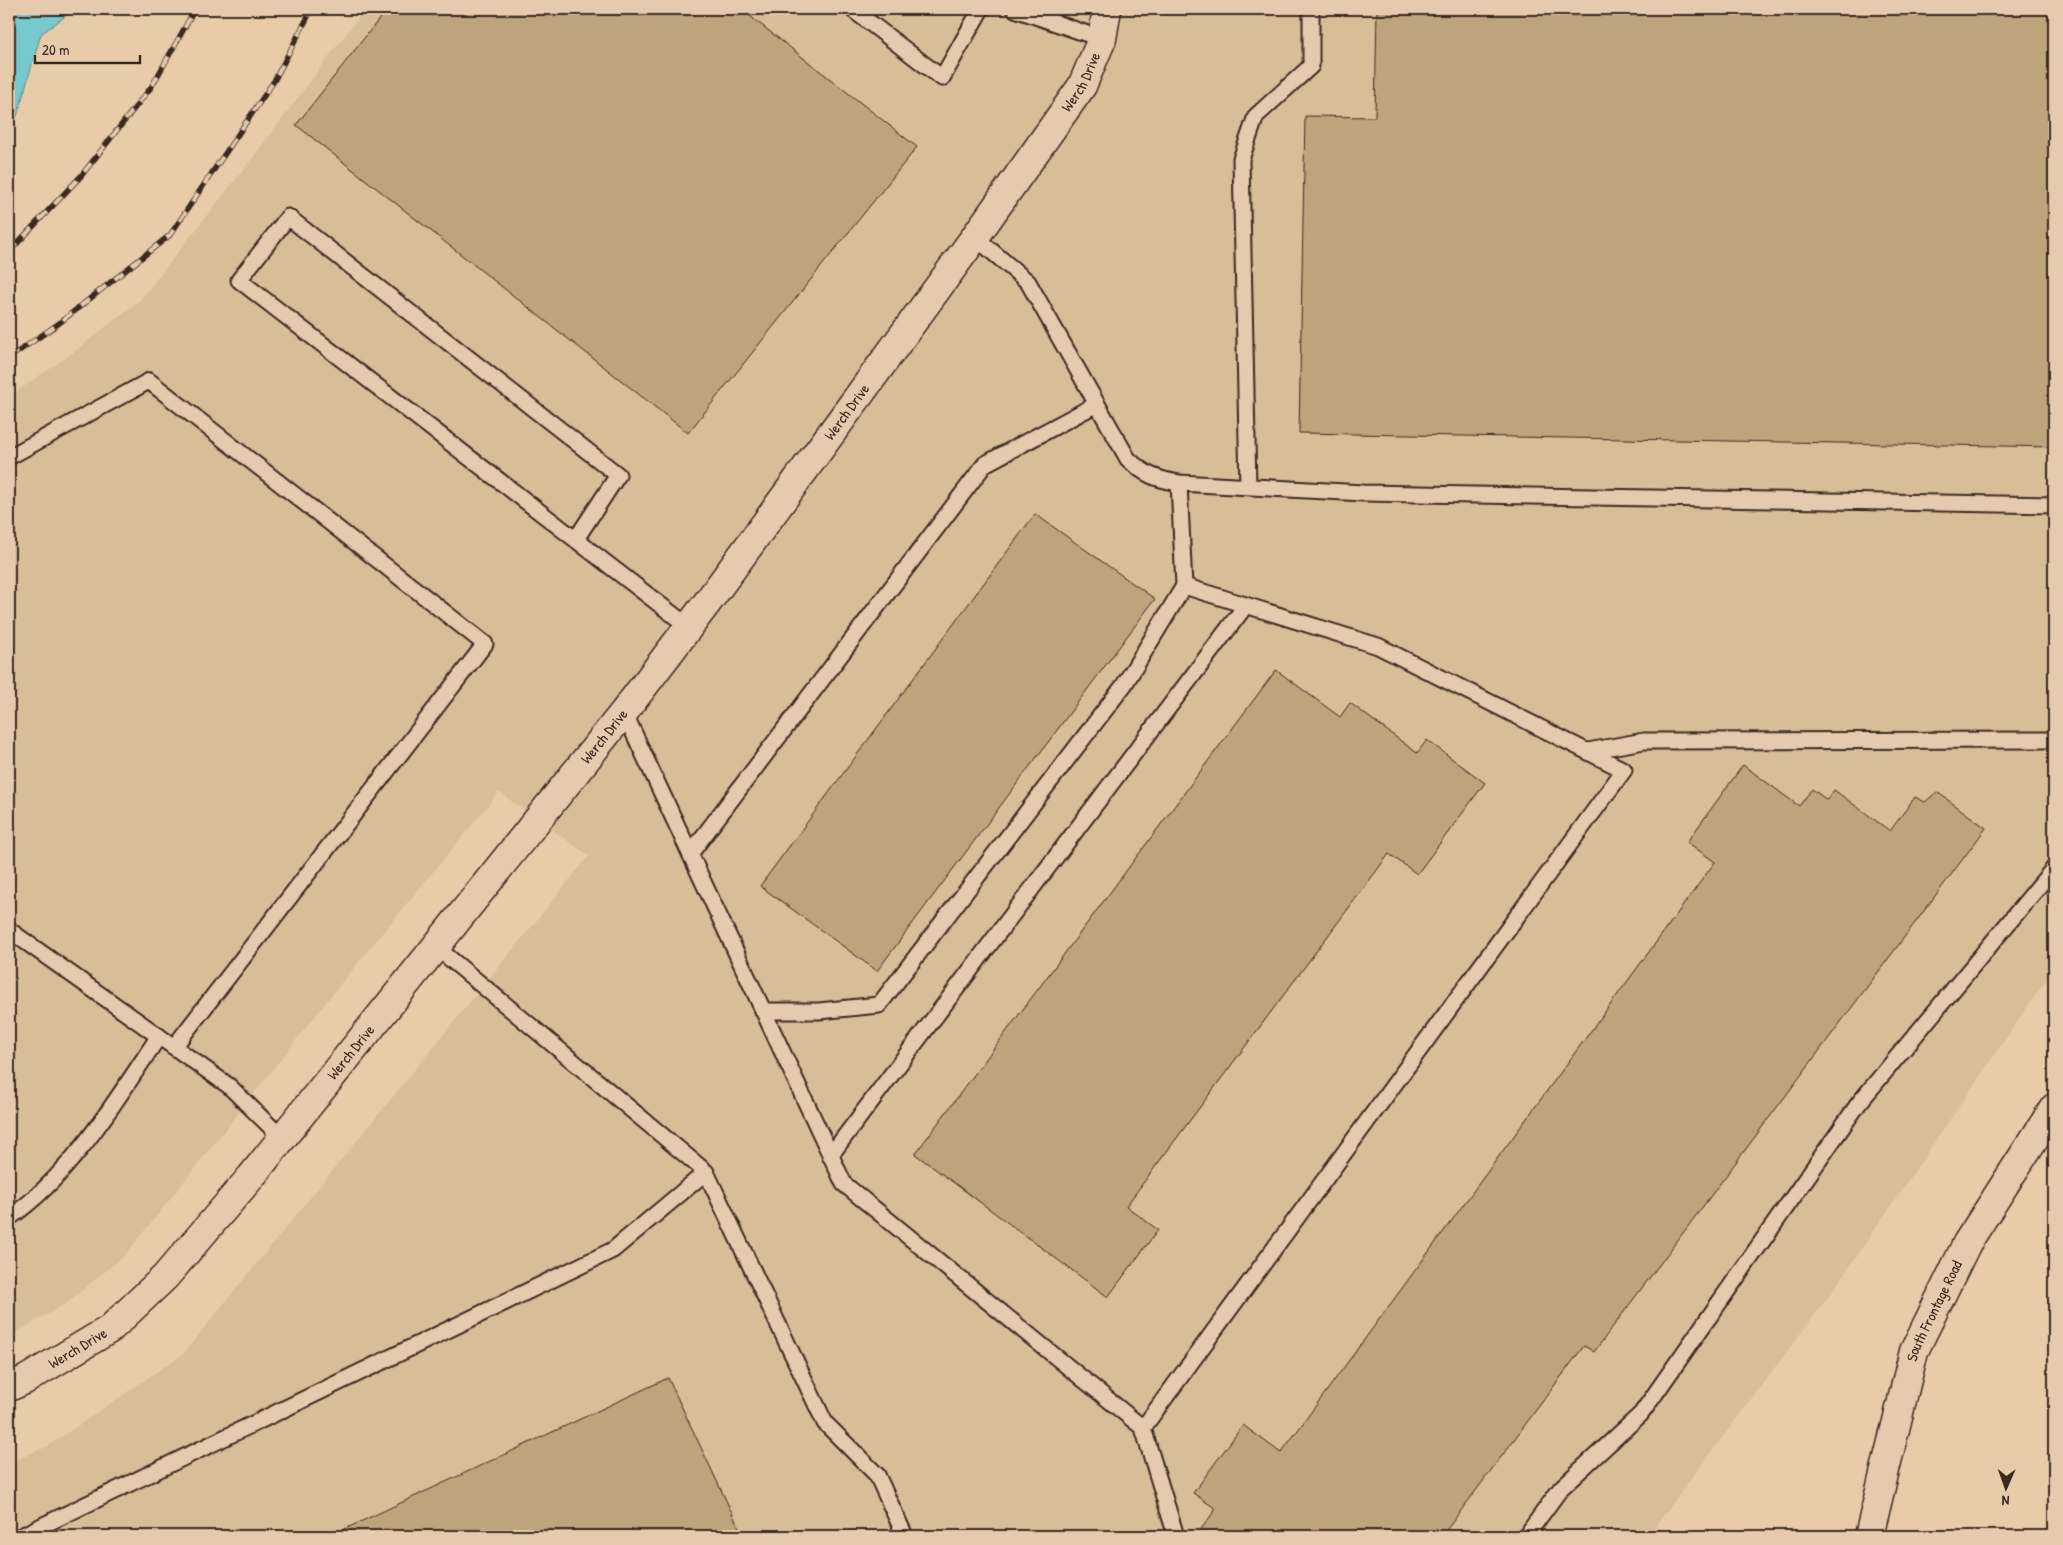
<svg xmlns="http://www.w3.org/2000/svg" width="2063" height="1545" font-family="'Patrick Hand',sans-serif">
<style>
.built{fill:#d8bd99}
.water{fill:#78c9ce;stroke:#608988}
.building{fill:#bda47d;stroke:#3b2a1e}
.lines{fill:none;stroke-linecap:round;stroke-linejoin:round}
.lane-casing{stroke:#3b2a1e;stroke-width:19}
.street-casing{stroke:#3b2a1e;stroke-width:31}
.lane{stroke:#e6caad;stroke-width:15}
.street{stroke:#e6caad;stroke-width:28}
.rail-casing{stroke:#3b2a1e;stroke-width:5.5}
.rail{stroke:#e6caad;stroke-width:4;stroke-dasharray:11;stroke-linecap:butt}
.labels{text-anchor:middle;stroke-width:4;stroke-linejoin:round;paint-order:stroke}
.street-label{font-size:15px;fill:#3b2a1e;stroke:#e6caad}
</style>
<rect width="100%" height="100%" fill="#e8cca9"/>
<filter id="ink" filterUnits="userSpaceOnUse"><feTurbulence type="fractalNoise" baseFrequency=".02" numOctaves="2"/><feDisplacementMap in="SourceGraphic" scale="10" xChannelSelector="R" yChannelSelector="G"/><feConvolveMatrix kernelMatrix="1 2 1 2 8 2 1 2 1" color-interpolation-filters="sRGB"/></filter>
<g filter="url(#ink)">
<path class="built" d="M365 9H2054V968L1829 1296 1648 1536H9V1463L48 1446 183 1354 589 856 499 792 343 981 159 1213 124 1256 65 1304 9 1337V397L75 351 140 300 247 165Z"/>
<path class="water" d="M9 9H75L41 34 17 116 9 132Z"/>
<path class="building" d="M387 9H741L917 147 688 433 296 125Z
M1377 9H2054V447L1299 433 1305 116 1375 117Z
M1035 514 1155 599 877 971 760 886Z
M1276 670 1340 717 1350 703 1417 753 1427 740 1485 783 1417 874 1389 854 1126 1206 1158 1230 1108 1297 915 1154Z
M1743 765 1799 806 1812 789 1827 800 1834 790 1890 831 1915 797 1925 802 1937 792 1986 828 1594 1352 1584 1346 1442 1536H1211L1201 1529 1216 1509 1193 1493 1243 1425 1281 1453 1715 862 1687 842Z
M668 1378 743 1536H330Z"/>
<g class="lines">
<defs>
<path id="lane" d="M852 9 942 78 981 9
M1015 9 1102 39
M975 237 1028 282 1128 459C1145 475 1156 479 1179 483L1363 493 2054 505
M9 457 149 381 485 644 174 1047
M1248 487 1241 159 1256 116 1311 66V9
M576 539 618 475 288 217 239 280 689 627
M624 712 844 1184 1143 1428 1624 770 1378 646 1184 586
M1588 751 1644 741 2054 740
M690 854 985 464 1097 404
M9 930 229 1086 282 1138
M436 947 706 1172 825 1423 877 1475 905 1536
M763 1011H819L879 1005 1124 685 1184 586 1179 483
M830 1156 1246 605
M9 1218C71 1176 118 1097 159 1036
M1143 1428 1176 1536
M21 1536 613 1250 706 1172
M1526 1536 1561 1488 1641 1414 1859 1103 2054 868"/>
<g id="street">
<path id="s1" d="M9 1387 25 1380 110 1329 165 1277 251 1177 624 712 707 603 975 237 1082 86 1102 39 1107 9"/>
<path id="s2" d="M1869 1536 1914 1351 1967 1243 2054 1108"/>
</g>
</defs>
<use href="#lane" class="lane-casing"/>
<use href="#street" class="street-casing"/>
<use href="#lane" class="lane"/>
<use href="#street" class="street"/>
<defs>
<path id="rail" d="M9 252 81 176 152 86 195 9
M9 358 58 324 170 235 274 81 312 9"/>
</defs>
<use href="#rail" class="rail-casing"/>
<use href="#rail" class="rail"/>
</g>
</g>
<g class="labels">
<g class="street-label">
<text dy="5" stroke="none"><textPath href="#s1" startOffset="1699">Werch Drive</textPath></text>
<text dy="5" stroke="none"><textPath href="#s1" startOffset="1294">Werch Drive</textPath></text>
<text dy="5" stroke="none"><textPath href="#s1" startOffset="889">Werch Drive</textPath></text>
<text dy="5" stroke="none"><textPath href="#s1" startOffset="484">Werch Drive</textPath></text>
<text dy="5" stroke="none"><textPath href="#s2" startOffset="235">South Frontage Road</textPath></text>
<text dy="5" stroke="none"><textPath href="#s1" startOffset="79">Werch Drive</textPath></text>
</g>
</g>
<rect width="2063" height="1545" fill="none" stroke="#e6caad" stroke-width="30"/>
<rect x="15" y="15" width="2033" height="1515" fill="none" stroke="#3b2a1e" stroke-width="2" filter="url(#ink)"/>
<g transform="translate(2006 1488) rotate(182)" stroke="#e6caad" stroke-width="4" paint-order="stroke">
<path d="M0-4L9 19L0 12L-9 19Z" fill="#3b2a1e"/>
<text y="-8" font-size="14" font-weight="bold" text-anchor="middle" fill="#3b2a1e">N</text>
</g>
<path d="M35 55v8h105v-8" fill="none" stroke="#3b2a1e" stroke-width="2.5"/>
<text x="42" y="55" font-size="15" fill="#3b2a1e" stroke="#e6caad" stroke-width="4" paint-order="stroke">20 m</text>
</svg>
